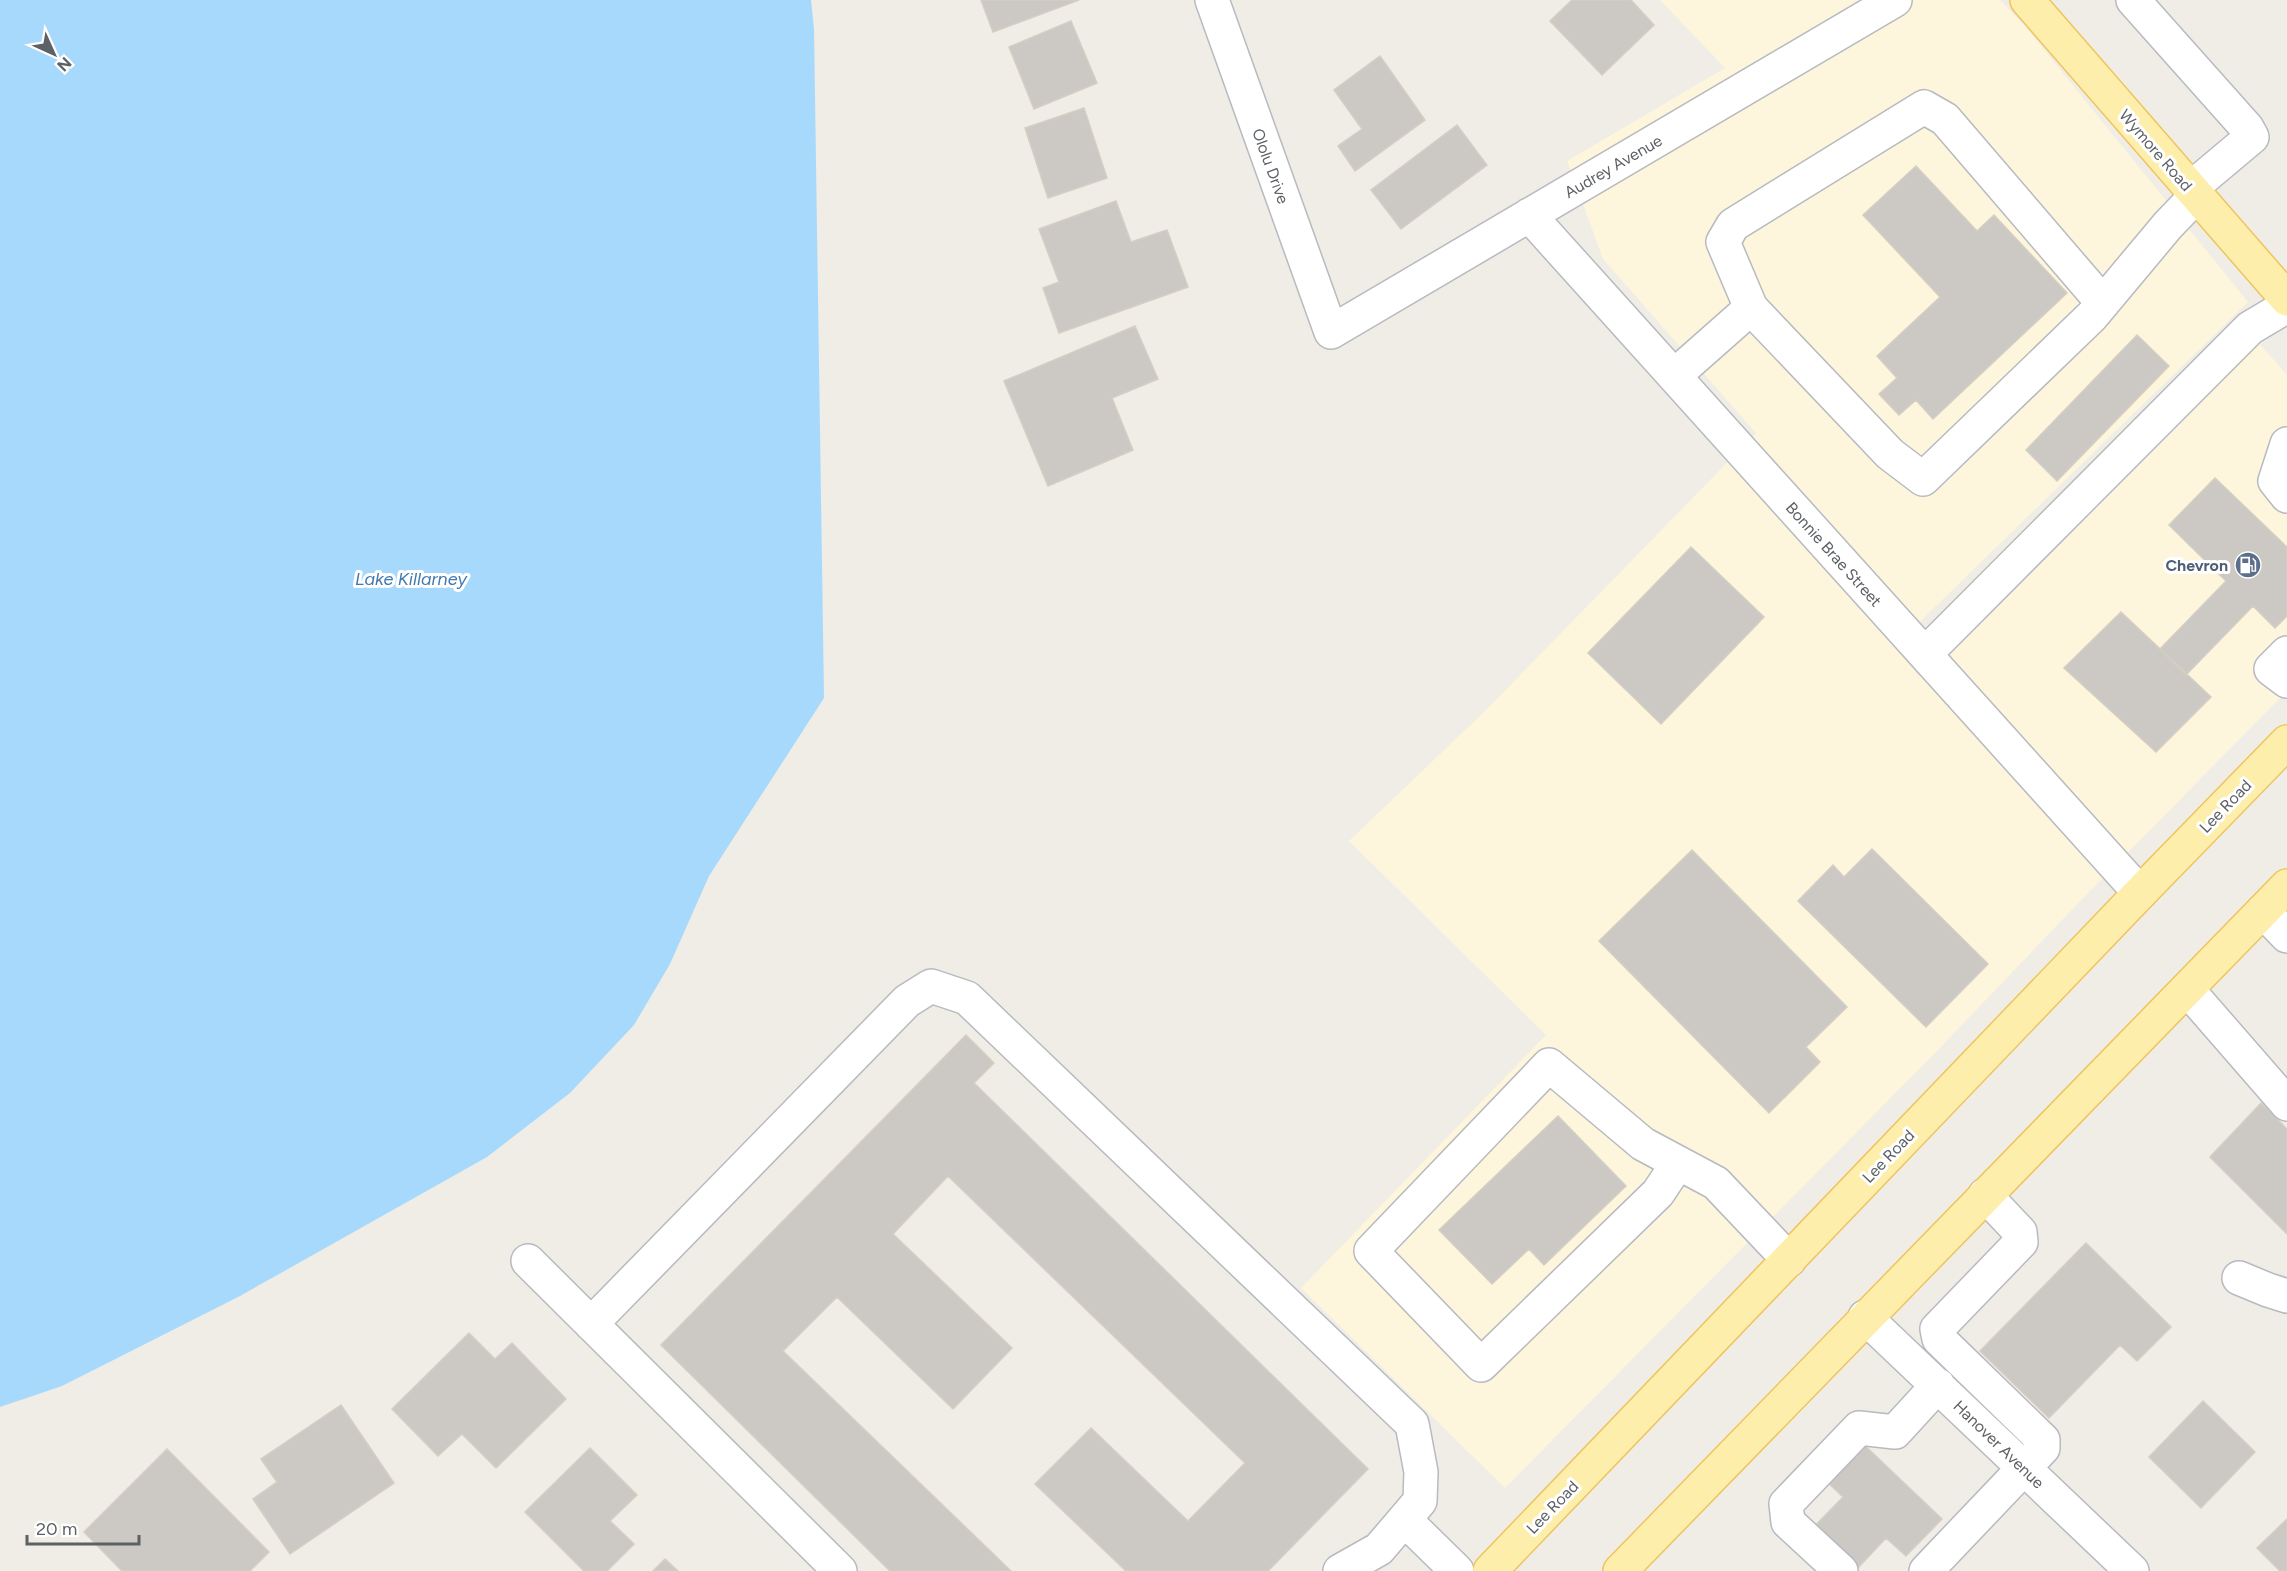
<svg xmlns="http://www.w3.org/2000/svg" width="2287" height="1571" font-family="Figtree,sans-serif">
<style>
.commercial{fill:#fdf5dc}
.water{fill:#a7d9fd}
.building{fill:#ccc9c4;stroke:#d4cec3;stroke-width:1.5}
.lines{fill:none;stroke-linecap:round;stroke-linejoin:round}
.minor-casing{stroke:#b7babf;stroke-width:36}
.major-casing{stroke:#efc45e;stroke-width:36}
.minor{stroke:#fff;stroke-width:33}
.major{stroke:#fdefab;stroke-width:33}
.labels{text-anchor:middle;stroke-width:6;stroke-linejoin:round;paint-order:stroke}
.street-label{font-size:16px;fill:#5d6165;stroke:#fff}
.service-label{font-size:16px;font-weight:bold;fill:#4e5e75;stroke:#fff;text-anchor:end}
.water-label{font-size:18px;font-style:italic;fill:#4279af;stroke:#fff}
</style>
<rect width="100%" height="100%" fill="#efede5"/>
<path class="commercial" d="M1660 0H2000L2025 26 2248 302 1894 647 1919 676 2259 343 2287 375V691L2089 892 1936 1052 1505 1488 1301 1288 1546 1035 1349 841 1486 710 1756 433 1603 259 1567 161 1725 68Z"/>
<path class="water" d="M0 0H811L814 29 824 698 709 876 670 964 634 1025 570 1093 487 1157 240 1296 62 1386 0 1407Z"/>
<path class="building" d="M981 0H1079L993 32Z
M1572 0H1631L1654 25 1602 75 1550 21Z
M1071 21 1097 83 1034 109 1009 47Z
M1380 56 1425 120 1355 171 1338 146 1362 129 1334 90Z
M1084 108 1107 178 1048 198 1025 128Z
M1457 125 1487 165 1401 229 1371 190Z
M1916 166 1977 231 1994 215 2067 293 1933 419 1916 400 1899 415 1879 394 1897 378 1877 356 1940 297 1863 215Z
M1116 201 1131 242 1167 230 1188 287 1059 333 1043 288 1059 282 1039 229Z
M1135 326 1158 379 1112 398 1133 450 1048 486 1004 381Z
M2137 335 2169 366 2057 481 2026 450Z
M2215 478 2287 547V616L2275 628 2253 606 2186 675 2160 649 2226 581 2169 525Z
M1691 547 1764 617 1661 724 1588 653Z
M2121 612 2211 697 2156 752 2064 668Z
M1872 849 1988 964 1926 1027 1798 901 1833 865 1844 877Z
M1692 850 1847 1007 1806 1047 1820 1062 1769 1113 1599 941Z
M966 1035 994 1063 974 1083 1368 1469 1268 1571H1126L1035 1484 1091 1428 1188 1521 1245 1463 948 1176 893 1234 1012 1348 953 1409 837 1297 783 1351 1011 1571H890L661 1345Z
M2261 1103 2287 1129V1234L2210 1157Z
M1558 1116 1626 1186 1544 1265 1529 1249 1492 1284 1439 1230Z
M2086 1243 2171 1327 2137 1361 2120 1345 2049 1418 1980 1351Z
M469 1333 495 1359 512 1343 566 1399 496 1468 462 1434 438 1456 392 1409Z
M2203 1401 2255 1452 2201 1508 2149 1457Z
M341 1405 394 1483 290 1554 253 1499 277 1482 261 1459Z
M1859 1440 1942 1519 1906 1556 1886 1538 1855 1571 1807 1534 1843 1497 1823 1478Z
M590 1448 637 1495 610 1521 634 1544 607 1571H584L525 1512Z
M167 1449 269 1552 250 1571H122L84 1532Z
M2287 1519V1571H2280L2257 1548Z
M665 1559 678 1571H653Z"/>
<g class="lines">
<defs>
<path id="minor" d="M1212 0 1331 332 1895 0
M2133 0 2247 128 2252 137 2190 189
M1529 215 2140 893
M1751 308 1723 242 1733 225 1924 107 1945 119 2103 303
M1674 376 1751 308 1890 454 1923 479 2092 316 2168 225 2196 196
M2287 444 2275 481 2287 496
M2287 653 2271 669 2287 681
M1925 654 2250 328 2287 306
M2263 911 2287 936
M2187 989 2287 1104
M1678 1163 1658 1193 1481 1365 1371 1251 1549 1065 1643 1144 1716 1183 1789 1260
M528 1261 840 1571
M2239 1278 2268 1290 2287 1296
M1865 1317 2132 1571
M591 1324 907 1001 931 986 967 998 1412 1424 1421 1472 1420 1501 1379 1549 1340 1571
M1405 1520 1457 1571
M1841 1571 1788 1522 1786 1504 1859 1428 1895 1432 1938 1385
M1926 1571 2043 1448V1440L1939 1339 1937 1329 2021 1242 2020 1232 1985 1195"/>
<path id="major" d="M2027 0 2287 299
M1490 1571 2140 893 2287 742
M1620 1571 2287 886"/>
</defs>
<use href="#minor" class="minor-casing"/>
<use href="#major" class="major-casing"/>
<use href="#minor" class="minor"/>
<use href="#major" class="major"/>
</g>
<defs>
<symbol id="fuel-disc" viewBox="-11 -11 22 22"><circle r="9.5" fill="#5c6f8a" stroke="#fff"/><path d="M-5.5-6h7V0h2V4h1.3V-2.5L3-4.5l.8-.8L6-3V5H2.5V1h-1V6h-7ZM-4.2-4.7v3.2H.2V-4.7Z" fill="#fff"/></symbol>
</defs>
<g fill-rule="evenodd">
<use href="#fuel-disc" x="2233" y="550" width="30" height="30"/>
</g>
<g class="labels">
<g class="street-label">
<text transform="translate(2156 150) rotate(49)" y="6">Wymore Road</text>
<text transform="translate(1271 166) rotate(70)" y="6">Ololu Drive</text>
<text transform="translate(1613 166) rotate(-30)" y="6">Audrey Avenue</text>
<text transform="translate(1834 554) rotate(48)" y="6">Bonnie Brae Street</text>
<text transform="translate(2225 806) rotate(-46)" y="6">Lee Road</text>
<text transform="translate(1888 1156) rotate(-46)" y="6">Lee Road</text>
<text transform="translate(1999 1444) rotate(44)" y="6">Hanover Avenue</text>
<text transform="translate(1552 1507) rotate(-46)" y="6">Lee Road</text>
</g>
<g class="service-label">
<text x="2228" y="571">Chevron</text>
</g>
<g class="water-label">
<text x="411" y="585">Lake Killarney</text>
</g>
</g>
<g transform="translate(54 54) rotate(135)" stroke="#ffffff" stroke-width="4.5" paint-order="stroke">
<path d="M0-4.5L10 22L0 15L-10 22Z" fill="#5d6165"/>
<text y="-9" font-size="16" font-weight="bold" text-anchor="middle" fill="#5d6165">N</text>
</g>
<path d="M27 1535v9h112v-9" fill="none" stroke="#5d6165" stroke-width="3"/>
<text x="36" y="1535" font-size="18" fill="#5d6165" stroke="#ffffff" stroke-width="4.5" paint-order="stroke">20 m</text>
</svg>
